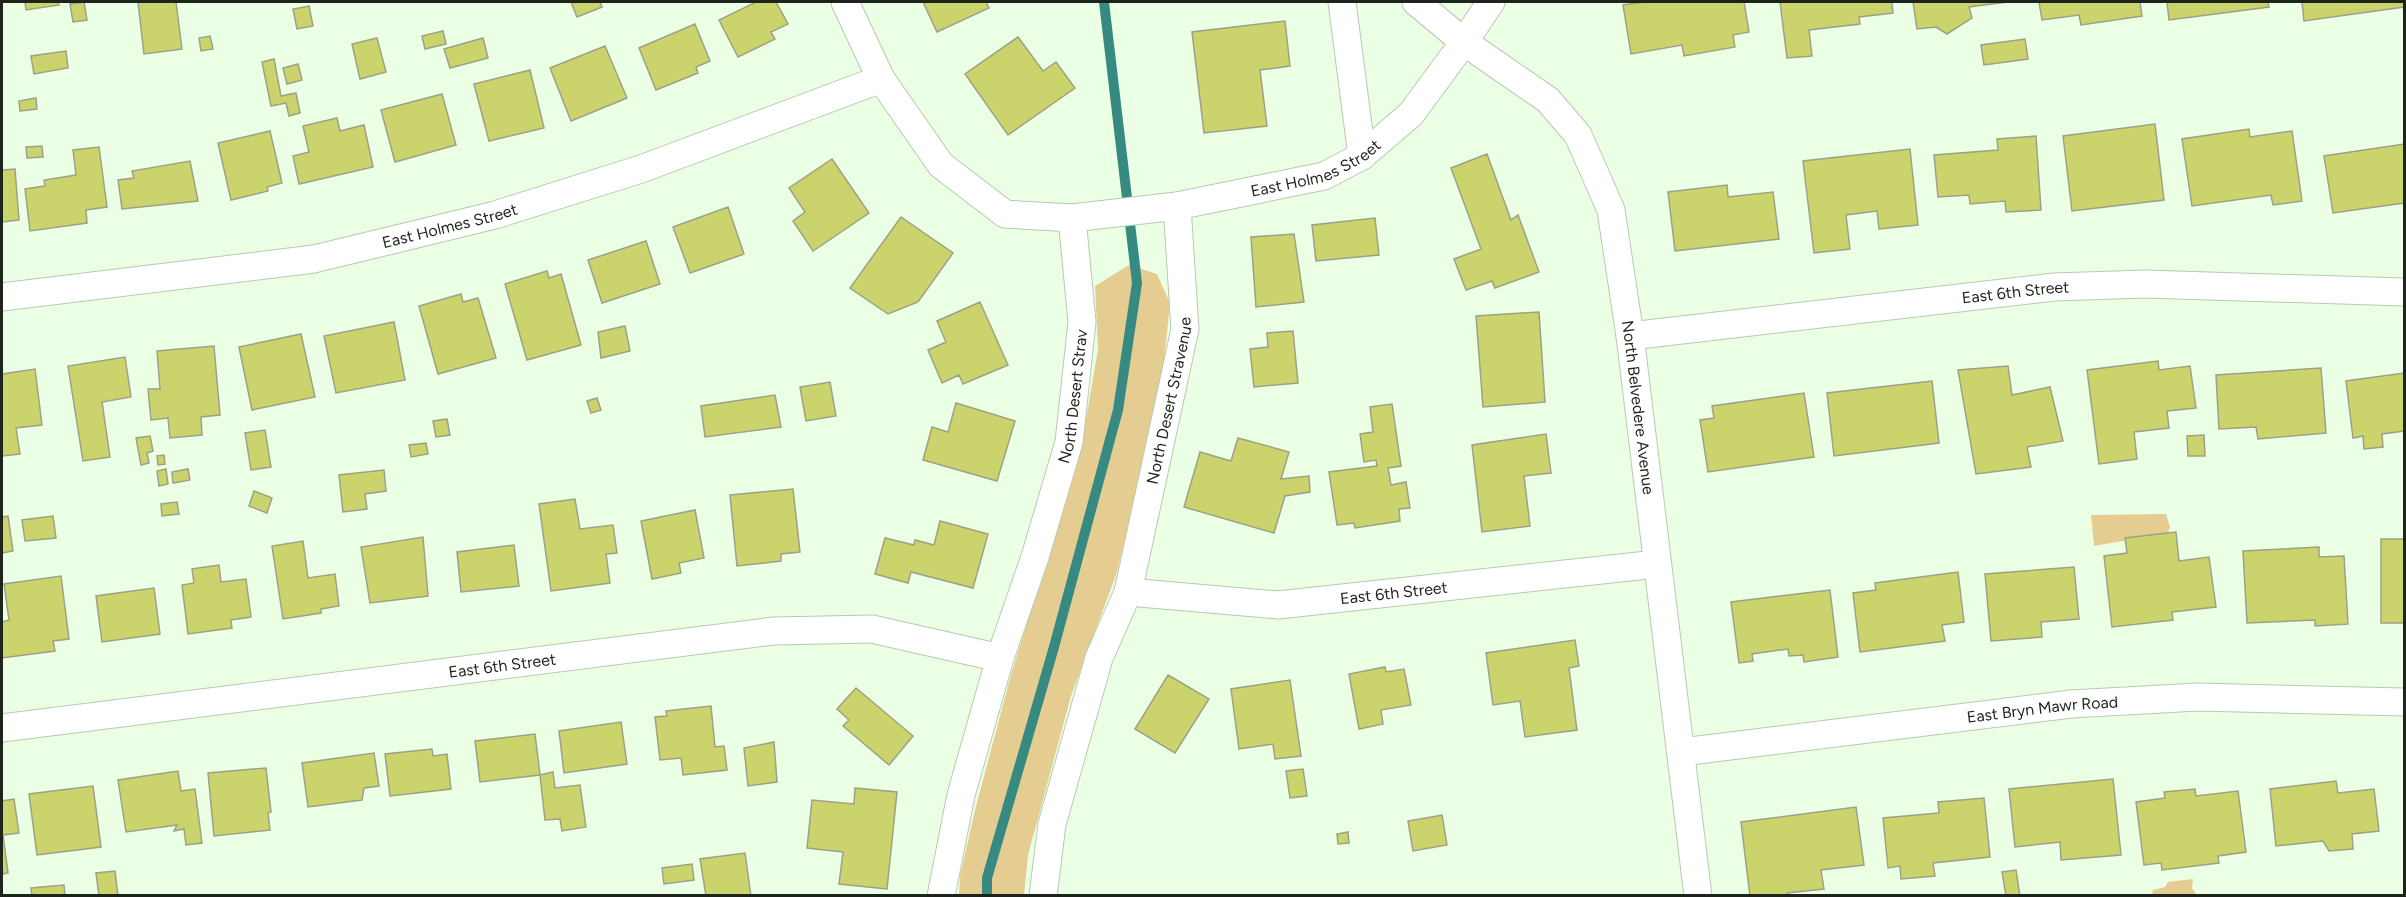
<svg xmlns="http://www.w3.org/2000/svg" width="2406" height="897" font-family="Figtree,sans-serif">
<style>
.green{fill:#e5cc91}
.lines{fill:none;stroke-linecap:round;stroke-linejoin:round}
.stream{stroke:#378a81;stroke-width:10}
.building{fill:#cbd46c;stroke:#9da185;stroke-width:1.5}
.minor-casing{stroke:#b7cab1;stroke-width:29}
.minor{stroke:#fff;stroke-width:27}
.labels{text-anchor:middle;stroke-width:6;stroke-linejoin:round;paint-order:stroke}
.street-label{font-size:16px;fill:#1d241b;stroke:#fff}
</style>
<rect width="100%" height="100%" fill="#ebffe5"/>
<path class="green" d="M1129 265 1157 274 1170 303 1160 400 1116 575 1071 696 1028 855 1024 895 959 896 960 876 975 810 1011 675 1082 443 1098 349 1095 286Z
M2166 514 2170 527 2168 533 2094 546 2091 515Z
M2193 879 2192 888 2197 895H2152L2153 890 2165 887 2168 882Z"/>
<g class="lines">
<path class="stream" d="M987 896V878L1054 647 1118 410 1137 283 1104 2"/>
</g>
<path class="building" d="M25 2H58L59 5 26 10Z
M84 2 87 20 73 22 70 4Z
M138 2H176L182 49 144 54Z
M571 2H600L602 7 577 17Z
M756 2H776L788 24 771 32 775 39 738 57 719 20Z
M923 2H986L989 8 937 32Z
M1645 2H1744L1749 32 1733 35 1735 47 1684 56 1682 45 1631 54 1623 5Z
M1780 2H1892L1893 13 1859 17 1860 24 1809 30 1812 56 1787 58Z
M1913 2H2008L1969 7 1972 18 1947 34 1936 27 1917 29Z
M2039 2H2140L2142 16 2081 25 2079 15 2042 20Z
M2167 2H2268L2269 7 2169 20Z
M2302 2H2404V7L2304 21Z
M309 6 313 26 297 29 293 9Z
M1285 21 1290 66 1260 70 1267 126 1204 133 1192 32Z
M695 24 710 61 696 67 698 73 656 90 639 48Z
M443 31 446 44 425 49 422 36Z
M210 36 213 49 201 51 199 38Z
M1018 37 1043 71 1056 62 1075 88 1008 135 965 74Z
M377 38 386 72 360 79 352 44Z
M483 38 488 58 450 68 444 49Z
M2025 39 2028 59 1984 65 1981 45Z
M605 46 627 98 571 121 550 68Z
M66 51 68 68 34 74 31 56Z
M274 59 281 96 296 93 300 113 289 116 286 103 271 106 262 62Z
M298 64 302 80 287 84 283 68Z
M530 70 544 128 489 141 474 84Z
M442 94 456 145 395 162 381 110Z
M36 98 37 109 20 111 19 101Z
M337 118 340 131 364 125 373 167 299 184 293 156 309 152 303 126Z
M2155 124 2164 200 2072 211 2063 136Z
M2249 129 2250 137 2292 131 2302 201 2273 205 2271 195 2192 206 2182 139Z
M270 131 282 183 267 187 268 191 231 200 218 143Z
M2036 136 2041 210 2006 212 2005 201 1970 204 1969 195 1938 197 1934 155 1998 150 1997 139Z
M2404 144V203L2333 213 2324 156Z
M42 146 43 157 27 158 26 147Z
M99 147 107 207 86 210 87 223 30 231 25 189 45 186 44 180 76 175 73 150Z
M1910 149 1918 225 1879 229 1877 211 1846 215 1850 249 1814 253 1803 161Z
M1487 154 1511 220 1518 215 1539 272 1495 288 1492 281 1466 290 1454 259 1481 249 1451 168Z
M832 159 869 213 813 251 793 221 805 212 789 188Z
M190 161 198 201 122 209 118 180 134 178 132 171Z
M15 169 19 220 2 222V170Z
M1727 185 1728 197 1773 192 1779 239 1675 251 1668 192Z
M728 207 744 254 690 273 673 227Z
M901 217 953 253 918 302 888 314 850 288Z
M1375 218 1379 255 1316 261 1312 225Z
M1294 234 1304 302 1256 307 1251 237Z
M646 241 660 284 602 303 588 260Z
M547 271 549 278 561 274 581 345 527 360 505 284Z
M461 294 463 302 478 298 496 358 438 374 419 306Z
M980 302 1008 365 963 384 959 375 942 383 928 350 946 342 937 321Z
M1539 312 1545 402 1483 407 1476 316Z
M394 322 405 380 336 393 324 336Z
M625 326 630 351 601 358 598 332Z
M1293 331 1298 383 1254 387 1250 349 1268 347 1267 333Z
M301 334 315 397 252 410 239 347Z
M214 346 220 415 201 417 202 435 170 438 168 418 151 420 148 389H160L157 351Z
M125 357 131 397 102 402 110 457 83 461 68 366Z
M2158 361 2159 370 2190 366 2196 408 2167 411 2169 428 2134 432 2137 459 2099 464 2087 370Z
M2008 366 2012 395 2050 387 2063 441 2027 447 2031 467 1976 474 1958 370Z
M2321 368 2326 433 2258 439 2256 427 2219 429 2216 375Z
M35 369 42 425 16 428 20 454 2 456V374Z
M2404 373V431L2382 434 2383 447 2364 449 2363 436 2353 438 2346 381Z
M1932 381 1939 443 1834 456 1827 393Z
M830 382 836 416 806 421 800 387Z
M1804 393 1814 457 1708 472 1700 420 1714 418 1712 406Z
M775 395 781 427 705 437 701 406Z
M597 398 601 410 591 413 587 401Z
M956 403 1015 421 997 481 923 460 932 427 948 432Z
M1392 404 1401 466 1388 468 1391 485 1406 482 1410 508 1399 509 1400 521 1355 528 1354 523 1337 525 1329 472 1377 466 1376 460 1364 462 1360 434 1373 432 1370 407Z
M447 419 450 435 436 437 433 421Z
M265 430 271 467 251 470 245 433Z
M1546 434 1551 473 1524 476 1530 526 1482 532 1472 445Z
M2204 435 2205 456H2188L2187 436Z
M150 436 153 451 147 453 149 463 141 465 136 438Z
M1238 438 1289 452 1281 479 1309 476 1310 492 1285 496 1274 533 1184 507 1200 452 1231 461Z
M426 443 428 454 411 457 409 445Z
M164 455 165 464 158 465 157 456Z
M166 469 168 484 159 486 157 471Z
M188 469 190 480 173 483 172 472Z
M384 470 386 491 365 494 367 509 343 512 339 475Z
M793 489 800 552 781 554V561L737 566 730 495Z
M254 491 272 498 267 513 249 506Z
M575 499 580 529 613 525 617 553 606 554 610 583 551 591 539 504Z
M177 502 179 514 162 516 161 504Z
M695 510 704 558 679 563 681 573 652 579 641 521Z
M8 516 13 551 2 553V517Z
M53 516 56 538 25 541 22 520Z
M940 521 988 534 973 588 911 572 908 583 875 574 885 538 914 545 915 540 934 545Z
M2176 532 2179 561 2209 557 2216 607 2172 612 2173 620 2112 627 2104 556 2127 553 2125 538Z
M423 537 428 596 370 603 361 547Z
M2381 539H2404V623H2381Z
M303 541 308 578 335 574 339 606 321 609V613L283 619 272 546Z
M514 545 519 586 461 592 457 552Z
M2319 547V557L2344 556 2348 624 2315 626V620L2247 623 2243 551Z
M219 565 221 582 246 579 251 617 231 620 232 628 188 634 182 585 194 583 192 569Z
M2074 567 2079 619 2041 622 2042 637 1991 641 1985 574Z
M1958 572 1964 622 1942 625 1945 641 1860 652 1853 593 1876 590 1875 583Z
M61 576 69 639 53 641 55 651 2 658V622L9 620 4 584Z
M154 588 160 634 102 642 96 596Z
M1830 590 1838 657 1804 662 1803 655 1789 656 1788 649 1752 654 1753 661 1739 663 1731 602Z
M1575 640 1579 666 1569 668 1577 730 1525 737 1520 701 1493 705 1486 653Z
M1385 667 1386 672 1404 669 1411 705 1381 710 1383 724 1359 729 1349 674Z
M1168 675 1209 699 1175 753 1135 729Z
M1290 680 1301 756 1275 759 1273 744 1239 749 1231 689Z
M856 688 913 736 889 765 843 726 849 720 837 709Z
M711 706 715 747 724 746 727 770 683 775 681 758 660 760 655 717 667 716 666 711Z
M621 722 627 764 564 773 559 731Z
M535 734 540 775 480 782 475 741Z
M774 742 777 782 748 786 744 748Z
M432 749 433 756 447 754 451 789 390 796 385 754Z
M374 753 379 786 364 788 362 800 308 807 302 763Z
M266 768 271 812 268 813 270 830 214 836 208 773Z
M1303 769 1307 796 1290 798 1286 771Z
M178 771 181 791 195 789 202 843 186 845 184 829 174 831 177 825 126 832 118 780Z
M553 772 555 788 580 785 586 827 562 831 560 819 545 820 540 775Z
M2113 779 2121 855 2061 860 2060 842 2015 847 2009 789Z
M2336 781 2338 793 2374 789 2379 831 2352 834 2353 849 2329 851 2323 841 2276 846 2270 789Z
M93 786 101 847 37 855 29 794Z
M855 788 897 792 887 889 839 884 843 852 807 848 812 800 854 804Z
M2195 789 2196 796 2238 791 2246 852 2218 856 2219 863 2162 870 2161 863 2144 865 2136 802 2165 798 2164 792Z
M1984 798 1990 857 1933 863 1935 876 1901 879 1900 866 1888 868 1883 818 1939 813 1938 802Z
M14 799 19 833 3 835 8 873 2 874V801Z
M1856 807 1864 865 1821 870 1824 889 1787 893V896H1750L1741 822Z
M1442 815 1447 845 1413 851 1408 821Z
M1348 832 1349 843 1338 844 1337 834Z
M745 853 751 896H706L700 859Z
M692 864 694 880 664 884 662 868Z
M2016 870 2020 896H2006L2002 872Z
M115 871 118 896H99L96 873Z
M64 885 65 896H32L31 888Z"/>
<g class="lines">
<defs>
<g id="minor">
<path id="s1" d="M845 2 881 79 941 165 1005 214 1072 218 1177 206 1324 176 1362 156 1411 114 1464 42 1491 2"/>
<path d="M1342 2 1362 156"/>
<path id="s2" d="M1416 2 1464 42 1548 100 1578 135 1611 210 1630 336 1698 896"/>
<path id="s3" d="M2 297 314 259 495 215 641 169 881 79"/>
<path id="s4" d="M1630 336 2054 287 2145 284 2404 292"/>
<path id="s5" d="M1128 592 1278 605 1657 564"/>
<path id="s6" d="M2 728 774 631 872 629 1000 658"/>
<path id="s7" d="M1682 752 2071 704 2198 697 2404 702"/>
<path id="s8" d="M941 896 961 795 1000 658 1035 557 1069 442 1082 322 1072 218"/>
<path id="s9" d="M1043 896 1052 824 1099 658 1128 592 1185 329 1177 206"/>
</g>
</defs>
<use href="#minor" class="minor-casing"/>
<use href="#minor" class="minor"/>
</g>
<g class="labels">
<g class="street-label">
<text dy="6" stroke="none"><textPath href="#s1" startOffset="588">East Holmes Street</textPath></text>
<text dy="6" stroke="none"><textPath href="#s3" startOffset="454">East Holmes Street</textPath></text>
<text dy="6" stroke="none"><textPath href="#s4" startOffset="388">East 6th Street</textPath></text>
<text dy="6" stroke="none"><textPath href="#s8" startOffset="518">North Desert Strav</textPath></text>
<text dy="6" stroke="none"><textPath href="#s9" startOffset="513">North Desert Stravenue</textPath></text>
<text dy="6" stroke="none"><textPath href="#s2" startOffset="492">North Belvedere Avenue</textPath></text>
<text dy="6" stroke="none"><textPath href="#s5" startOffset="267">East 6th Street</textPath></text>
<text dy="6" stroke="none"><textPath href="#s6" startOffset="504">East 6th Street</textPath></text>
<text dy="6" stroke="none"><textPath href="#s7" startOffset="363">East Bryn Mawr Road</textPath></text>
</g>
</g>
<rect width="2406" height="897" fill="none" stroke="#1d241b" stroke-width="6"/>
</svg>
